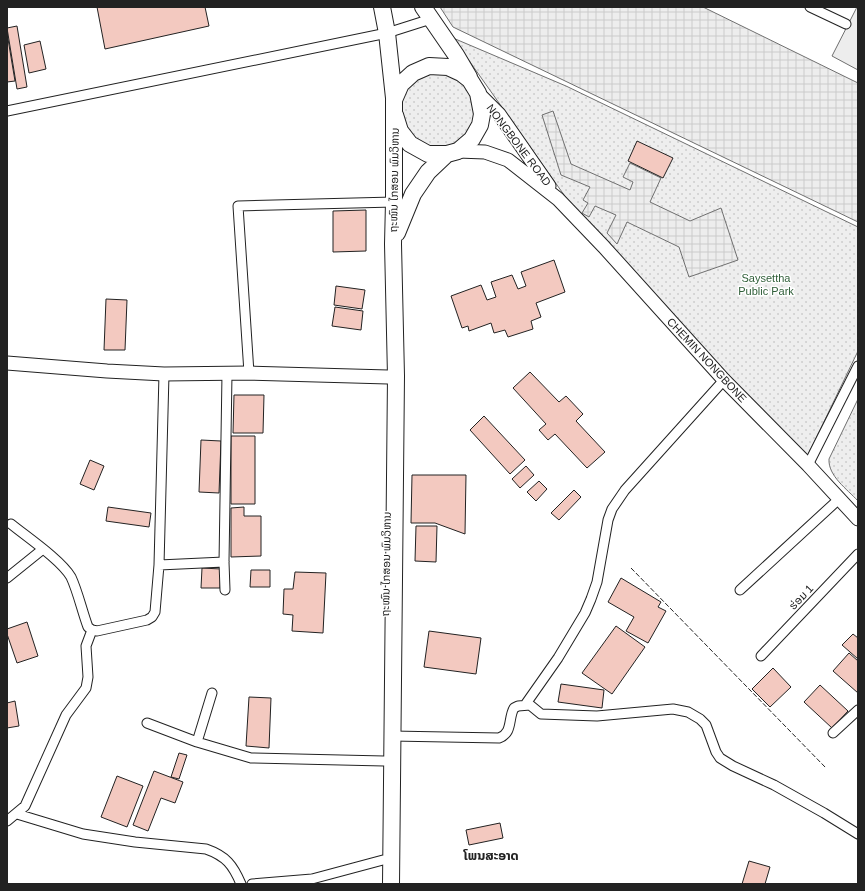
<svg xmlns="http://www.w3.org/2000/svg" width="865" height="891" font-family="Arial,'Noto Sans Lao',sans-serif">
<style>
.green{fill:url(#green-dots);stroke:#6f6f6f}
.parking{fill:#ededed;stroke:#6f6f6f}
.plaza{fill:url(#plaza-grid);stroke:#6f6f6f}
.building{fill:#f3c9c0;stroke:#222}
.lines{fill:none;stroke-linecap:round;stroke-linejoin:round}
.street-casing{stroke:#222;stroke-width:11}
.secondary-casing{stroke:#222;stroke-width:15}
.highway-casing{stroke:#222;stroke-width:18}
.street{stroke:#fff;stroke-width:9}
.secondary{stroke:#fff;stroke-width:13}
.highway{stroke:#fff;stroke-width:16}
.fence{stroke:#222;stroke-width:1;stroke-dasharray:5 2;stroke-linecap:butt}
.labels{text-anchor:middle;stroke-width:3;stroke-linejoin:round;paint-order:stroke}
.street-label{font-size:11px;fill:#222;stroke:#fff}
.park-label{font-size:11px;fill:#2f5e38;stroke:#fff}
.quarter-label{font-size:13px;font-weight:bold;fill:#222;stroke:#fff}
</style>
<defs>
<pattern id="green-dots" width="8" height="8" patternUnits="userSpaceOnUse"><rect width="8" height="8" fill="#eee"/><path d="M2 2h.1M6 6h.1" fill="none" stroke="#ccc" stroke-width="1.8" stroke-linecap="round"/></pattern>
<pattern id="plaza-grid" width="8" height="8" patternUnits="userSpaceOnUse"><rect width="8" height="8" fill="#ededed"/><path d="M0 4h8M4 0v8" fill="none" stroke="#cbcbcb"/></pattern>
</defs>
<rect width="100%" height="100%" fill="#fff"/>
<path class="green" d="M453 38 566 86 858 227V351L807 457 725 374 574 209Z
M430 69 466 80 480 116 458 148 418 145 398 116 404 85Z
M858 399V501C847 489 828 476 829 459Z"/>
<path class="parking" d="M857 7H858V70L832 56Z"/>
<path class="plaza" d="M440 7H703L858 83V222L453 27Z
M553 111 571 164 630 190 633 182 623 177 630 163 661 178 650 202 690 221 721 208 738 260 689 277 679 247 627 222 617 244 607 233 616 215 595 206 589 217 582 213 588 203 583 200 590 187 561 175 542 115Z"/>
<path class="building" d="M97 7H205L209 26 105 49Z
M17 26 27 87 17 89 7 28Z
M7 33 15 81 7 82Z
M40 41 46 69 29 73 24 45Z
M637 141 673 158 663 178 628 161Z
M366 210V251L333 252V211Z
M554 260 565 292 536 303 541 317 531 321 533 329 508 337 505 330 494 333 491 323 469 331 468 326 462 328 451 296 481 285 487 300 496 297 491 282 512 275 518 289 526 286 521 272Z
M336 286 365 290 362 309 334 305Z
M106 299 127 300 125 350H104Z
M335 307 363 311 361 330 332 326Z
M530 372 559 402 566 396 583 414 576 421 605 452 587 468 555 434 548 440 539 430 546 424 513 388Z
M234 395H264L263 433H233Z
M484 416 525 460 510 474 470 430Z
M231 436H255V504H231Z
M201 440 221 441 219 493 199 492Z
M90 460 104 466 94 490 80 484Z
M526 466 534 475 520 488 512 479Z
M412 475H466L465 534 435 523H411Z
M539 481 547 489 536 501 527 492Z
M574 490 581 497 559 520 551 513Z
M108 507 151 513 149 527 106 521Z
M244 507V516H261V556L231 557V508Z
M416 526H437L436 562 415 561Z
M202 568 221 569 220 588H201Z
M251 570H270V587H250Z
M295 572 326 573 323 633 292 631 293 615 283 614 284 589H293Z
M621 578 661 602 658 607 666 611 648 643 626 631 634 617 608 602Z
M27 622 38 656 17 663 7 634V629Z
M616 626 645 647 612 694 582 673Z
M429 631 481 638 476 674 424 667Z
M853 634 858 638V659L842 645Z
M849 653 858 661V693L833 671Z
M773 668 791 687 770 707 752 689Z
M561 684 604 690 602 708 558 702Z
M820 685 848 711 832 728 804 702Z
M249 697 271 698 269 748 246 746Z
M15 701 19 726 7 728V703Z
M179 753 187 755 179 779 171 777Z
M154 771 183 782 175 803 161 798 148 831 133 825Z
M117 776 143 786 127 827 101 817Z
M500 823 503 838 469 845 466 830Z
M749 861 770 867 765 884H742Z"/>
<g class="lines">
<defs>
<path id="street" d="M810 7 846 24
M7 111 387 33 431 19
M249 373 238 206 394 202
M808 465 858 366
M11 524C27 537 61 560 71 577 78 592 82 611 88 627L92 630 97 631 147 620 152 617 155 612 159 565 164 374
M159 565 224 562
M7 578 43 549
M225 590 224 562 227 374
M740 590 839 499
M761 656 858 554
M525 705 558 658 585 613 591 599 597 582 608 520 612 509 625 490 724 380
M147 723 197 742 251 758 384 761
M833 733 858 710
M392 736 499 738C513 733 508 718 514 708L518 706 530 705 541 714 597 716 673 709 688 712 700 719 706 725 716 752 720 758 733 766 774 785 824 813 858 834
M197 742 212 693
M17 814 83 834 135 842 206 849C226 856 233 865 241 884
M7 821 25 806 66 715 86 688 88 677 86 646 92 630
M252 884 312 879 383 860"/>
<path id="secondary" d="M478 93 499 114 549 186
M458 151 485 152 508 160 558 199 604 247 724 380 808 465 858 519
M7 363 107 371 164 374 249 373 388 377"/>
<path id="highway" d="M382 7 387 33 394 98
M423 7 456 55 469 77
M397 233 413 194 428 172 447 154
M391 884 396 376 393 244 394 202V100L401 84 413 73 429 66 448 67 461 73 470 80 478 93 482 114 480 125 472 139 458 151 447 154H428L410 144 400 131 395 115"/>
</defs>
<use href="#street" class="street-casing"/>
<use href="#secondary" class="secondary-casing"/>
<use href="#highway" class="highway-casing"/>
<use href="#street" class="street"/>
<use href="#secondary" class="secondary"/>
<use href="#highway" class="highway"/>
<path class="fence" d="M631 568 826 768"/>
</g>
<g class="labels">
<g class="street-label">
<text transform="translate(519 145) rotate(53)" y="4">NONGBONE ROAD</text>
<text transform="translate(394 180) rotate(-89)" y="4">ຖະໜົນ ໄກສອນ ພົມວິຫານ</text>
<text transform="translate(707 360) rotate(47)" y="4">CHEMIN NONGBONE</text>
<text transform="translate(386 564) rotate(-89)" y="4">ຖະໜົນ ໄກສອນ ພົມວິຫານ</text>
<text transform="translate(801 597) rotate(-47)" y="4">ຮ່ອມ 1</text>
</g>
<g class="park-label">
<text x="766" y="282">Saysettha<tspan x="766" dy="13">Public Park</tspan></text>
</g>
<g class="quarter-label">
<text x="491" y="860">ໂພນສະອາດ</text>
</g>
</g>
<rect width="865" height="891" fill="none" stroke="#222222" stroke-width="16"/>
</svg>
